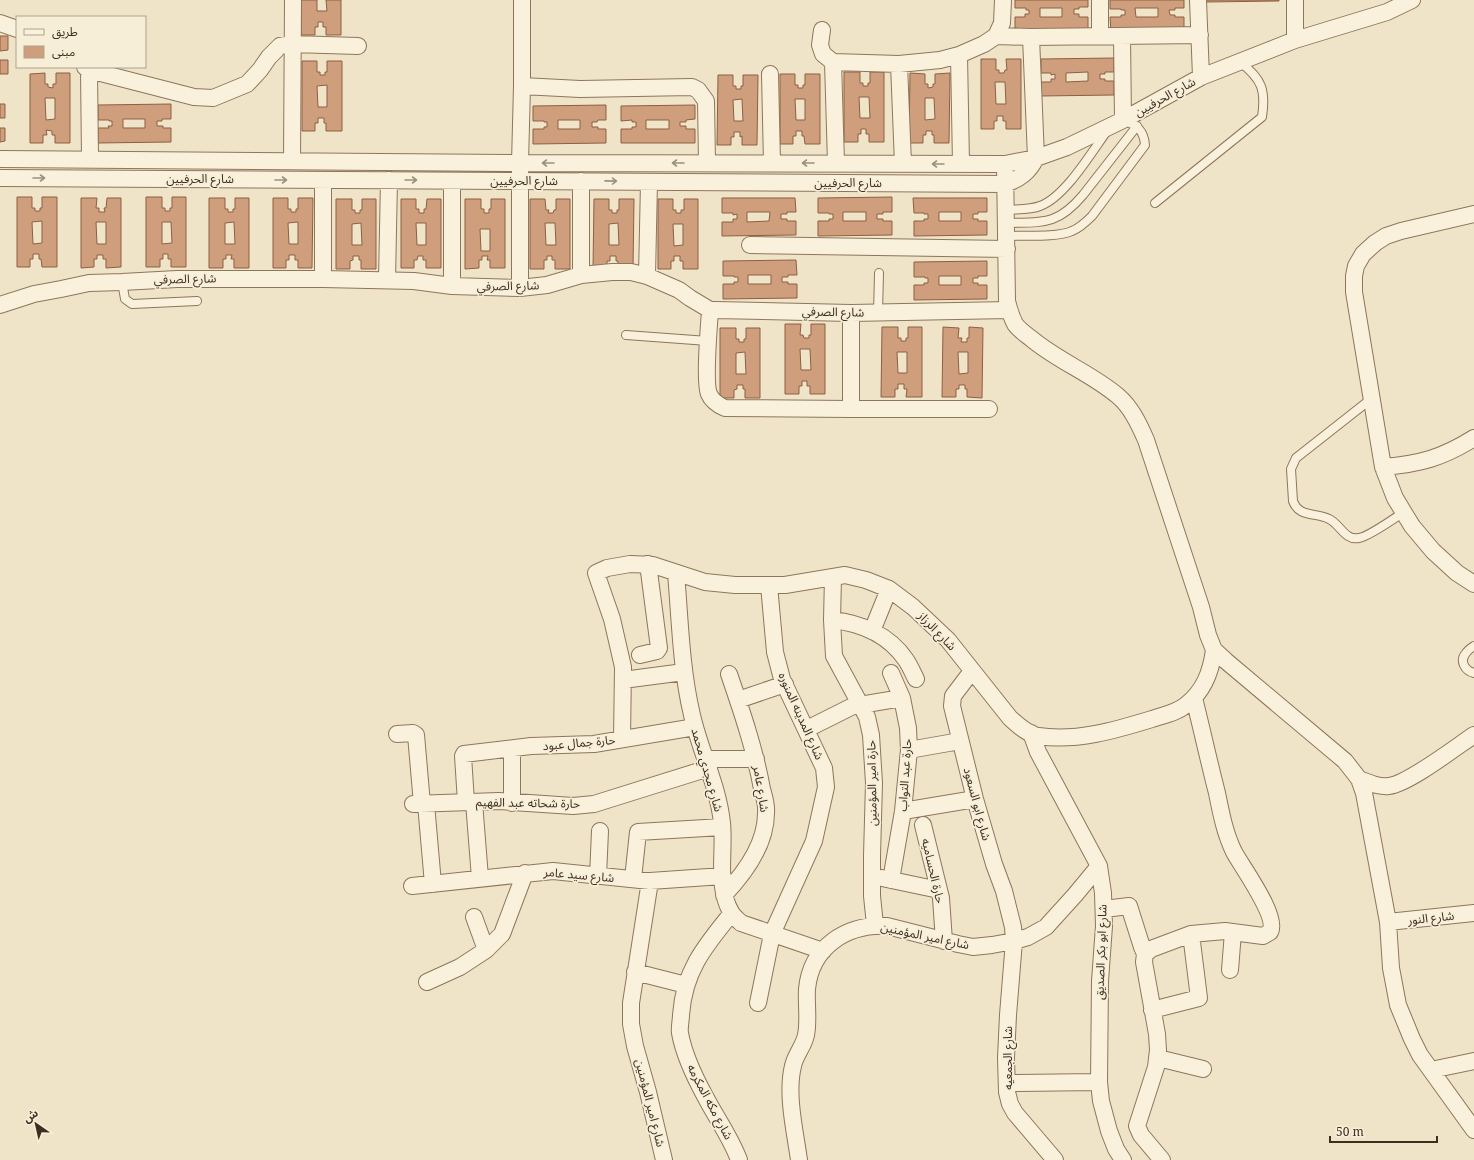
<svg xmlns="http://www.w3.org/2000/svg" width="1474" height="1160" font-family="'Noto Serif','Noto Sans Arabic',serif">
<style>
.building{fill:#cf9f7d;stroke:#8d5f41;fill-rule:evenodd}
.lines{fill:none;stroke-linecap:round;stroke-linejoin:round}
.lane-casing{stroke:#8d765c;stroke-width:10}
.street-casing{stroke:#8d765c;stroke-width:18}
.lane{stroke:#faf1dc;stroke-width:8}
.street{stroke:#faf1dc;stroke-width:16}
.oneway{stroke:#9c907e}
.labels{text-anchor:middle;stroke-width:3.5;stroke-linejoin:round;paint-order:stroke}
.street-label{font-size:12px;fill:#3d2e20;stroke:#f7eed8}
</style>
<rect width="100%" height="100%" fill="#f0e4c8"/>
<path class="building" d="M301 0H317V11H327L326 0H341V35H326V27H323V22H318V27H315V35H301Z
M1015 0H1088V7H1079V9H1074V14H1079V17H1088V31H1015V17H1025V14H1029V10H1026V8H1015ZM1040 8H1062V17H1040Z
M1110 0H1184V8H1175V10H1169L1170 15H1175V17H1184V31L1111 32 1110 17H1121V15H1125V10H1121V9H1110ZM1135 8H1158V17H1136Z
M1206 0H1279V1L1206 2Z
M0 36H8V50L0 51Z
M1114 58V72H1105V74H1100V79H1105V81H1114V95L1041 96V82H1051V79H1055V74L1051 75V73H1041V59ZM1088 72V81L1066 82V73Z
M981 59H996V70H999V73H1004L1005 70H1007L1006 59H1021V129H1006V121H1003V116H997V121H994V129H981ZM995 82H1005L1006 104H996Z
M0 60H8V74H0Z
M302 61H317V72H320V75H325V72H327V61H342V131H326V123H324V118H318V123H315V131H302ZM327 85V107H318L317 86Z
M844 72H860V83H863V86H868V83H870V72H884V142H869V134H866V129H861V134H858V142H844ZM859 97H869L870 118H860Z
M45 73V84H48V87L53 88V84H56V73H70V143H55V135H52V131L46 130 47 135H43V143H30V74ZM45 98H55V119L46 120Z
M910 73 925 74V84H928V88L933 87V84H935V74L950 73 949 143H934V135H932V131H926V135H923V143H909ZM925 98H934L935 119 925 120Z
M780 74H795V85H798V88H803V85H805V74H820V144H805L804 136H802V131H796V136H793V144H780ZM795 99H805V120H796Z
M718 75H733V86H736V89H741V86H743V75H758L757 145H742V136L740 137V132H734V137H731V145H717ZM742 99 743 121H734L733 100Z
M0 104H5V118H0Z
M171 104V119H162V121H157V126H163V128H171V142L98 143V128H109L108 126H112V121H109V120H98V105ZM123 119H145V128H123Z
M606 105V120H598L597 122H592V127H598V129H606V143L533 144V129H544V127H547V122H544V121H533V106ZM558 120H580V129H558Z
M695 105V119L686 120V122H680V126H686V129H695V143H621V129H632V127H636V122H632V120L621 121V106ZM646 120H669V129H646Z
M0 128H5V141L0 142Z
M17 197H32V208H35V211H40V208H42V197H57V267H42L41 259H39V254H33V259H30V267H17ZM42 221V243L33 244 32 222Z
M146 197H162V208H165V211H170V208H172V197H186V267H171V259H168V254H163V259H160V267H146ZM162 222H171L172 243 162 244Z
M892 197V212H883V214H877V219H883V221H892V235L818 236V221H829V219H833V214H829V213H818V198ZM843 212H866V221H843Z
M81 198H97L96 208H99V212H105L104 208H106L107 198H121V267L106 268V259H103V255H97V259H94V267L81 268ZM96 222H106V244H97Z
M209 198H225V209H228V212H233V209H235V198H249V268H234V259H231L232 255H226V259H223V268H209ZM234 222 235 244H225V223Z
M273 198H288V209H291V212H296V209H298V198H313L312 268H298V260H295V255H289V260H286V268H273ZM298 222V244H289L288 223Z
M722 198H795L796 212H787V214H781V219H787V221H796V235L722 236V222H733V219H737V214L733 215V213H722ZM747 212H770L769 221 747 222Z
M913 198H987V212H978V214H973V219H978V221H987V235L914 236V221H924V219H928V214H924V213H914ZM939 212H961V221H939Z
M336 199H352V210H355V213H360V210H362V199H376V269H361V260H359V256H353V260L350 261V269H336ZM361 223 362 245H352V224Z
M401 199H416V209H419V213H424V209H426L427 199H441V268H426V260H423V256H418L417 260H414V268H401ZM416 223H426V245H417Z
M465 199H481V209H484V213H489V209H491V199H505V268H490V260H487L488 256H482V260H479V268L465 269ZM480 229H490V251H481Z
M530 199H545L546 210H549L548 213H553L554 210H556V199H570V269H555V260H552V256H547V260H544V269H530ZM545 223H555L556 245H546Z
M594 199H609V210H612V213H617V210H619V199H634L633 269H618V261H616V256H610V261H607V269H593ZM618 223 619 245H609V224Z
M658 199H673V210H676V213H681V210H684V199H698V269H683V261H680V256H674V261H671V269H658ZM673 224H683V245L674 246Z
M796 260 797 275H788V277H782V282H788V284H797V298L723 299V284H734V282H738V277H734V276H723V261ZM748 275H771V284H748Z
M987 261V276H978V278H973V283H978V285H987V299L914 300V285H924V283H928V278H925V277H914V262ZM939 276H961V285H939Z
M785 324H801L800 335H803L804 338H809V335H811V324H825V394H810V386H807V381H802V386H799V394H785ZM800 349H810L811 370H801Z
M882 327H898V338H901V341H906V338H908V327H922V397H906L907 389H904V384H898V389H895V397H881ZM897 352H907V373H898Z
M943 327 959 328 958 338H962L961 342H967V338H969V327L983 328 982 398 967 397V389H965V385H959V389H956V397H942ZM958 352H968V373L959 374Z
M720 328H736V339H739V342H744V339H746V328H760V398H745V389H743V385H737V389L734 390V398H720ZM745 352 746 374H736V353Z"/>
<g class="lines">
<defs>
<path id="lane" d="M1155 203 1262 117C1266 90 1262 79 1240 62
M1006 210C1016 209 1030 210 1040 206 1065 197 1091 153 1107 131
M1006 223C1042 222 1057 226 1083 195L1137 126
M1006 236C1025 235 1055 238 1072 231 1080 228 1086 222 1092 216L1145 145C1144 131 1137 124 1124 121
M122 282 125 299 132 304 197 301
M878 313 879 273
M626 335 708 341
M1371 399 1296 458 1291 469 1293 501C1299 518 1316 512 1329 519 1340 524 1345 541 1359 538 1368 537 1395 518 1404 512
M1474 646C1471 648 1468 650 1466 653 1459 661 1465 671 1474 673"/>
<path id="street" d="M1295 0V40
M0 23 17 29
M822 30 820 45 823 54 833 62 899 64 940 60 959 55 984 44 996 36 1002 23 1003 0
M996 36 1031 37 1200 35
M1100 36V0
M1122 36 1123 120
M1031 37 1036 158
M959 55 961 164
M833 62 836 163
M899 64 903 164
M85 67 89 70 194 97 213 98 247 84 260 70 269 57 280 46 292 44 358 46
M89 70 90 159
M770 74 772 163
M1201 77 1295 40 1387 12 1412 0
M522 86 580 89 692 87 698 90 706 101 707 163
M0 159 520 163 1005 164 1036 158 1067 147 1123 120 1201 77 1198 0
M292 161 293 0
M1005 164 1007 301C1009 309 1011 316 1015 324 1020 331 1027 335 1033 340 1060 362 1092 374 1118 396 1131 407 1139 424 1146 440L1201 607 1208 635 1214 650 1226 661 1345 761 1359 779 1364 793 1388 922 1391 968 1398 1005 1412 1039 1420 1055 1474 1130
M0 178 1005 184C1020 179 1029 172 1036 158
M452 181V286
M1474 214 1401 231 1386 236 1375 243 1363 254 1356 266 1354 276V292L1383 467 1395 498 1412 526 1433 551 1457 573 1474 584
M750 245 1007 249
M581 275V181
M647 276 649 182
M323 279V180
M387 280 389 180
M520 288V163L522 86V0
M0 305 34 294 61 289 89 283 122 282 177 279H323L414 281 452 286 520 288 547 285 581 275 612 272H631L647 276 679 290 690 298 710 310H715L851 313 1009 310
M710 310C709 326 704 382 709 394 712 401 718 405 725 408L851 409V313
M851 409H989
M1383 467C1420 464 1442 458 1474 438
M676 573C680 620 681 669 692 715 700 751 718 785 722 823 725 851 716 887 731 912 733 916 738 920 741 923L823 951
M833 577 832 620 834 656 867 717 871 735 874 783 872 856V896L875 925
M832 620C861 623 889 635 906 660 910 666 913 673 916 679
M872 631 889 589
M640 655 657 651 659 648 648 564
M972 671 953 696 952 706 975 799 994 864 1004 891 1013 927 1014 941 1008 1015 1006 1058 1007 1092 1010 1104 1015 1113 1055 1160
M891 673 902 698 908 728 909 750 903 811 891 880
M623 680 684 672
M738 700 785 684
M860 705 902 698
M807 729 859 703
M1031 733 1038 752 1099 866 1103 893 1104 926 1100 981 1099 1082 1101 1101 1109 1131 1116 1149 1123 1160
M397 734 413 733 416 735 422 804
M622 739 623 667 612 619 596 573 607 568 630 564 653 565 705 582 735 585H785L845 575 866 580 889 589 913 607 948 640 1010 718C1018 725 1027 734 1038 736 1076 742 1116 730 1152 719 1164 715 1176 713 1186 705 1204 691 1211 672 1214 650
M512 749V803
M909 750 960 741
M706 759H756
M1359 779C1369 783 1378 787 1389 786 1408 784 1456 747 1474 735
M466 802 463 756 464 754 531 746 594 744 695 727
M474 802 480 878
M413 804 499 801 573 806 594 804 709 768
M426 804 433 884
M903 811 975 799
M923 825 941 898 944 941
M598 876 600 831
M882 878 939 890
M633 879 638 832 722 827
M650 881 631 1003V1024L635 1046 648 1092 664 1160
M412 886 553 871 650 881 723 876
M724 895C745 873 766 845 766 813 767 805 764 796 762 789 755 750 742 712 729 674
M1104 909 1129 906 1142 947 1145 954
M731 914C705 946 684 971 681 1015 681 1021 679 1028 680 1033 684 1056 695 1078 706 1098 717 1119 731 1138 739 1160
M474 917 486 950
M1388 922 1474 913
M1230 970 1233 932
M635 972 686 985
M427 982 460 967 486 950 502 934 525 873
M758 1003 772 934 814 841 826 787 824 768 782 679 775 652 769 585
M1152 1010 1199 998 1191 934
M1158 1058 1203 1069
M1431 1070 1474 1061
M1007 1083 1099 1082
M799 1160C795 1131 786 1094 793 1066 795 1055 804 1046 806 1035 809 1020 806 1004 807 989 811 947 846 924 887 926L958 944 973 947 992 945 1014 941 1028 937 1046 927 1075 895 1099 866
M1162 1160 1141 1135 1137 1126 1156 1067 1158 1050 1157 1034 1144 962 1145 954 1151 949 1191 934 1225 931 1263 936 1270 932C1279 917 1242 867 1234 852 1225 834 1221 813 1217 793 1209 762 1202 730 1194 698"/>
</defs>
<use href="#lane" class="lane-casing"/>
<use href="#street" class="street-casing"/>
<use href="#lane" class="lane"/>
<use href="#street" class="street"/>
</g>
<defs><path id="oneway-shaft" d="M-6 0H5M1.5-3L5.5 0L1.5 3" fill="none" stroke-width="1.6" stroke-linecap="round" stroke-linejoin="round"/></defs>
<g class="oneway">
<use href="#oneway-shaft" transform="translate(548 163) rotate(-180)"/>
<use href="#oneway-shaft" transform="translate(678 163) rotate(-180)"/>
<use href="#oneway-shaft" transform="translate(808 163) rotate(-180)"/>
<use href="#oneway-shaft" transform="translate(938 164) rotate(-180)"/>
<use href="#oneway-shaft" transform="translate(39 178)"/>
<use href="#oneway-shaft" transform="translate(281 180)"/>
<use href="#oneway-shaft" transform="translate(411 180)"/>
<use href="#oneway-shaft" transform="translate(611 181) rotate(1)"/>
</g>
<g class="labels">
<g class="street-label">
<text transform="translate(1165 97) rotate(-29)" y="4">شارع الحرفيين</text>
<text x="200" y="183">شارع الحرفيين</text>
<text x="524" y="185">شارع الحرفيين</text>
<text x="848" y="187">شارع الحرفيين</text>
<text transform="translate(185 279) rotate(-1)" y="4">شارع الصرفي</text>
<text transform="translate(508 286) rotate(-1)" y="4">شارع الصرفي</text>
<text transform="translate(833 312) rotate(1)" y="4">شارع الصرفي</text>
<text transform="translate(937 631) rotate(46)" y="4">شارع الرزاز</text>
<text transform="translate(801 716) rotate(66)" y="4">شارع المدينه المنوره</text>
<text transform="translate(579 743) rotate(-5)" y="4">حارة جمال عبود</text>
<text transform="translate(707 770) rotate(74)" y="4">شارع مجدي محمد</text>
<text transform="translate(905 775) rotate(-86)" y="4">حارة عبد التواب</text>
<text transform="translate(872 783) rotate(-91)" y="4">حارة امير المؤمنين</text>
<text transform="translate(761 789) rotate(81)" y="4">شارع عامر</text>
<text transform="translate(528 803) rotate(1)" y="4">حارة شحاته عبد الفهيم</text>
<text transform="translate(977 804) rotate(75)" y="4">شارع ابو السعود</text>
<text transform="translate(933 871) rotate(77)" y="4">حارة الحساميه</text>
<text transform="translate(579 875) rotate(5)" y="4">شارع سيد عامر</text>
<text transform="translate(1431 918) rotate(-6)" y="4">شارع النور</text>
<text transform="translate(925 936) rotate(12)" y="4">شارع امير المؤمنين</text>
<text transform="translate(1101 952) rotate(-88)" y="4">شارع ابو بكر الصديق</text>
<text transform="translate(1008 1058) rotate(-90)" y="4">شارع الجمعيه</text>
<text transform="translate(710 1102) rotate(62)" y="4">شارع مكه المكرمه</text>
<text transform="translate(650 1103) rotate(76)" y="4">شارع امير المؤمنين</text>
</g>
</g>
<rect x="16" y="16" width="130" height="52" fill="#f7eed8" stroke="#ada18e"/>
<rect x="24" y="29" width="20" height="6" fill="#faf1dc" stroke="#ada18e"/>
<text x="52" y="36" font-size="12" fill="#3d2e20">طريق</text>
<rect x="24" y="46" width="20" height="12" fill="#cf9f7d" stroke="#ada18e"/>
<text x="52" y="56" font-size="12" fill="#3d2e20">مبنى</text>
<g transform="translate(36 1124) rotate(326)" stroke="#f7eed8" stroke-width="3" paint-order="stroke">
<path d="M0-3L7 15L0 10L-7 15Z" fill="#3d2e20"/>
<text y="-6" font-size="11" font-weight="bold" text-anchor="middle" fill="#3d2e20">ش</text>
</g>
<path d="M1330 1136v6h107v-6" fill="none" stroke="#3d2e20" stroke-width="2"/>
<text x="1336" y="1136" font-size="12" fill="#3d2e20" stroke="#f7eed8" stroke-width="3" paint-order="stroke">50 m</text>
</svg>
